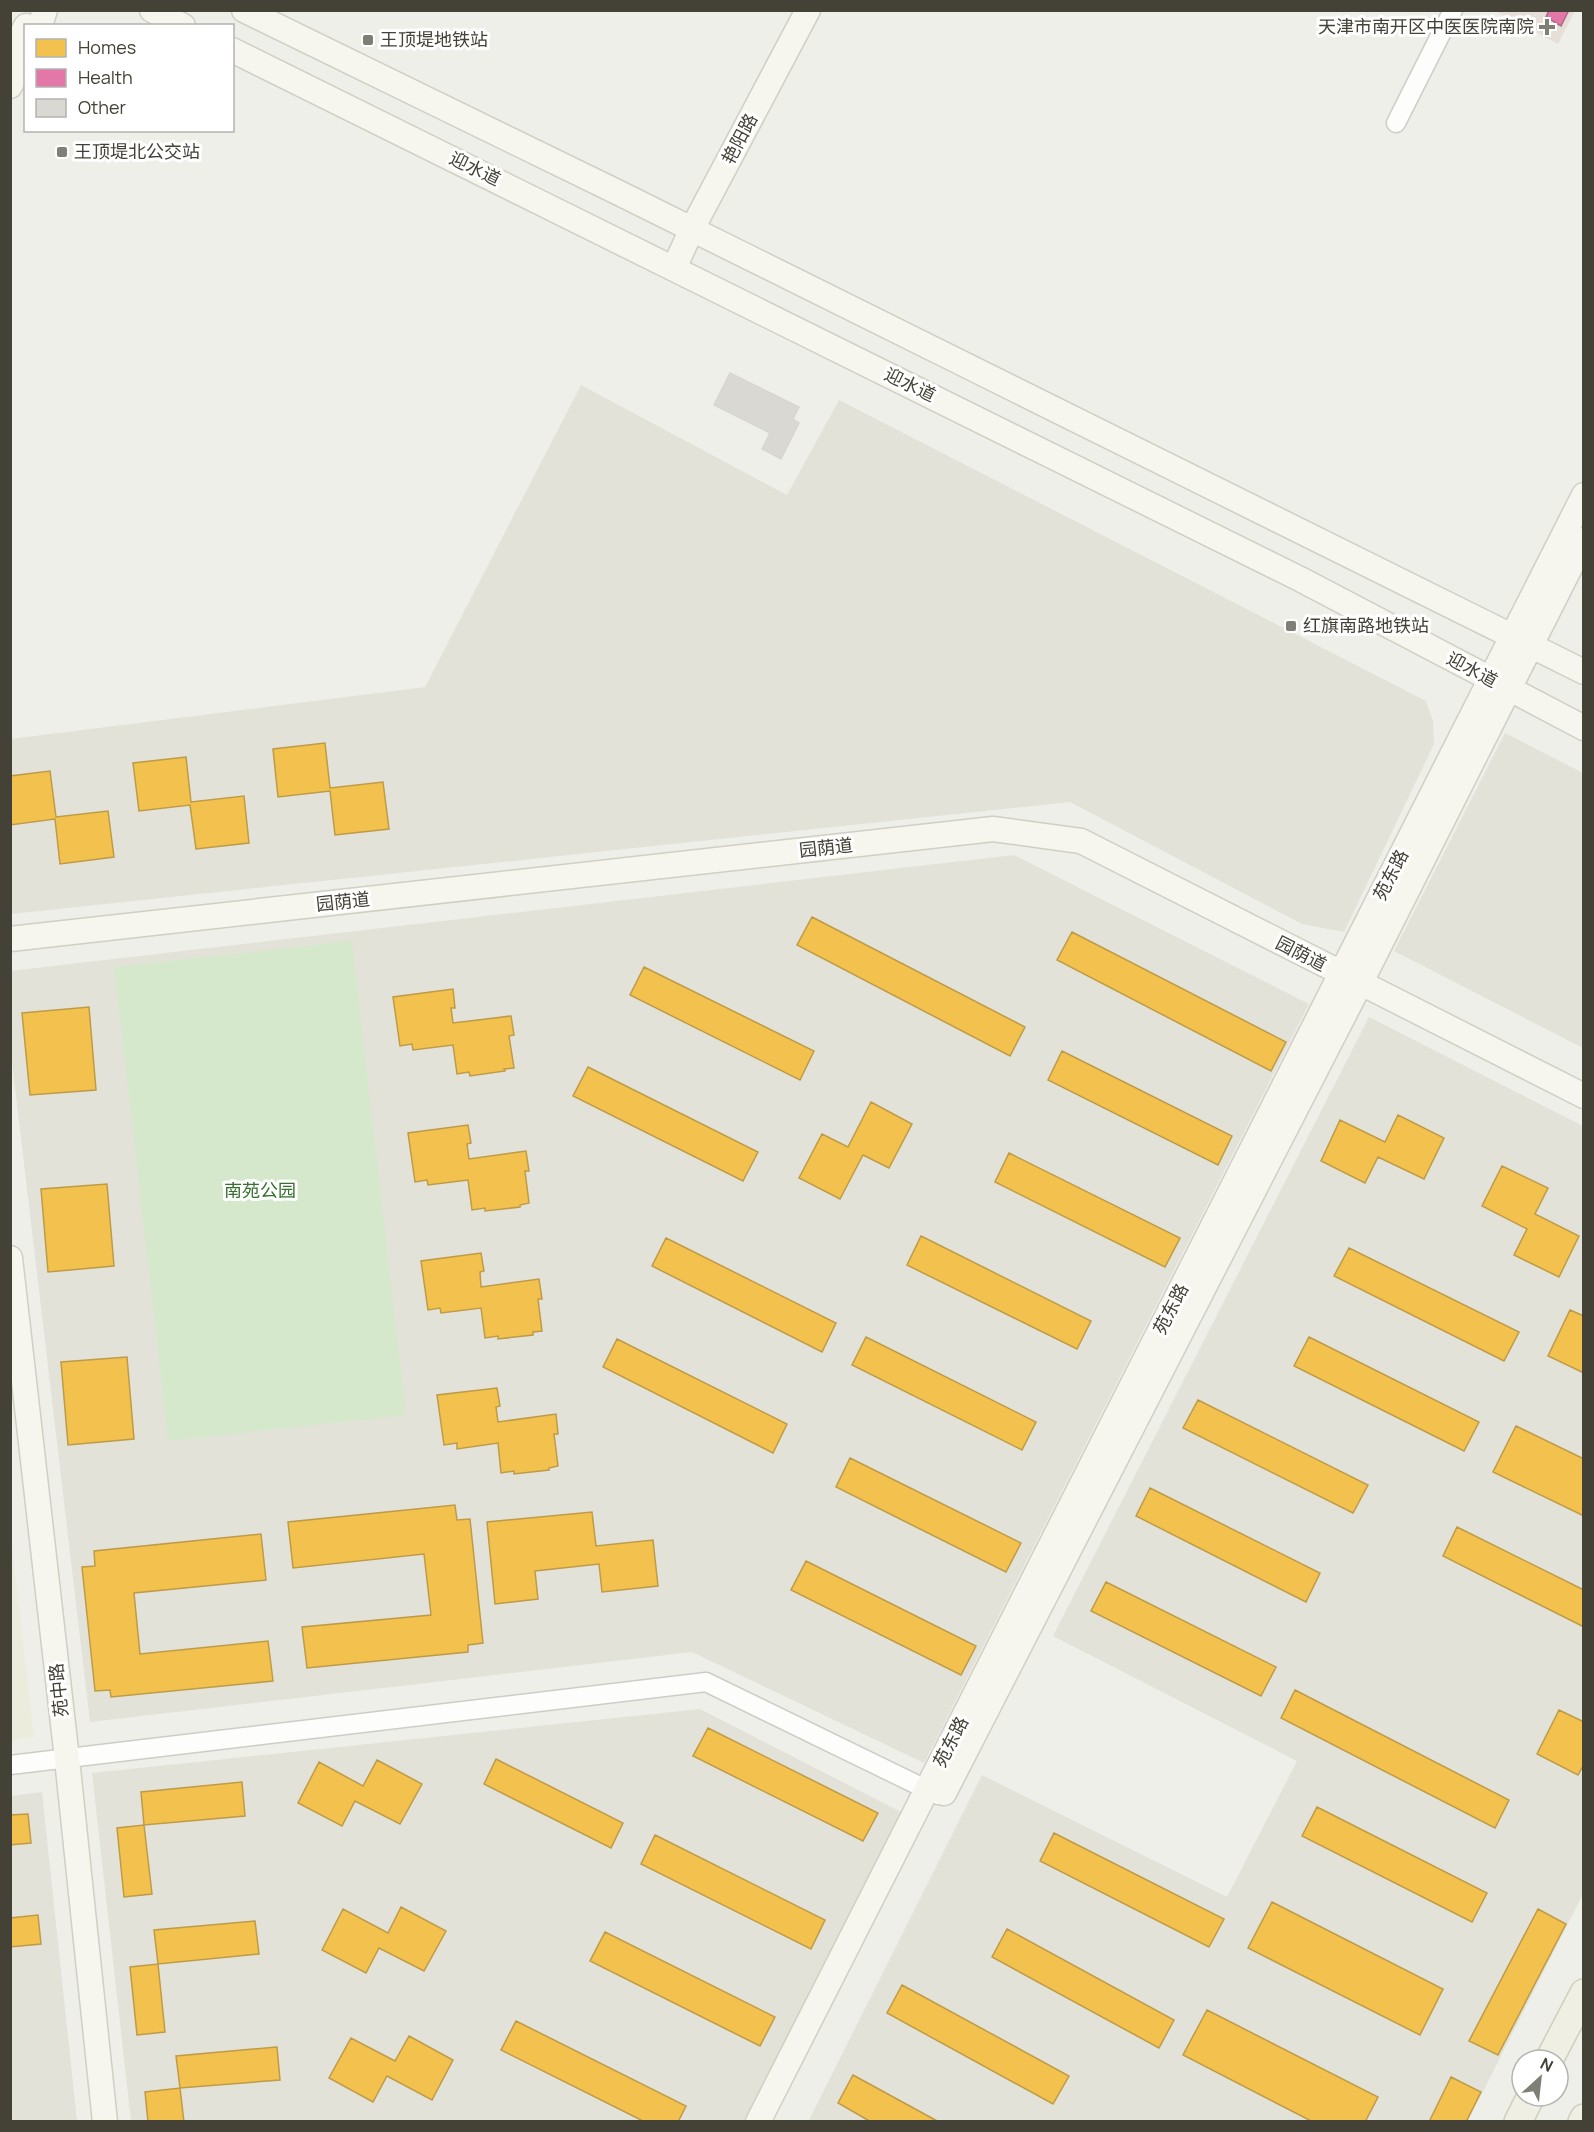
<svg xmlns="http://www.w3.org/2000/svg" width="1594" height="2132" font-family="Manrope,'Noto Sans SC',sans-serif">
<style>
.residential{fill:#e3e2d8}
.education{fill:#ececdd}
.medical{fill:#e6dfd8}
.green{fill:#d6e8cc}
.homes{fill:#f2c14e;stroke:#be9b47;stroke-width:1.5}
.health{fill:#e377a8;stroke:#b36786;stroke-width:1.5}
.building{fill:#d9d8d2;stroke:#d7d7d0;stroke-width:1.5}
.lines{fill:none;stroke-linecap:round;stroke-linejoin:round}
.street-casing{stroke:#cdcdc8;stroke-width:21}
.secondary-casing{stroke:#cfcfc3;stroke-width:27}
.primary-casing{stroke:#d0cfb9;stroke-width:30}
.street{stroke:#fdfdfc;stroke-width:18}
.secondary{stroke:#f6f6ef;stroke-width:24}
.primary{stroke:#f0efe4;stroke-width:27}
.poi-dot{fill:#807f76;stroke:#fff;stroke-width:2}
.labels{text-anchor:middle;stroke-width:6;stroke-linejoin:round;paint-order:stroke}
.poi-label{font-size:18px;fill:#444237;stroke:#fff;text-anchor:start}
.street-label{font-size:18px;fill:#444237;stroke:#fff}
.park-label{font-size:18px;fill:#38712f;stroke:#fff}
</style>
<rect width="100%" height="100%" fill="#efefea"/>
<path class="residential" d="M581 385 787 495 839 400 1426 701 1433 721 1434 744 1344 932 1302 924 1070 802 11 914 10 739 425 687Z
M1505 733 1583 773V1048L1394 951Z
M1014 855 1309 1004 924 1763 692 1652 90 1722 11 1054 10 971Z
M1369 1017 1583 1126V1894L1468 2121 808 2122 982 1775 1227 1897 1297 1761 1053 1636Z
M700 1709 903 1813 745 2121H131L92 1773Z
M42 1792 77 2121 11 2122V1796Z"/>
<path class="education" d="M11 1535 34 1737 11 1740H10Z"/>
<path class="medical" d="M1495 11H1575L1558 44Z"/>
<path class="green" d="M352 941 406 1415 168 1441 114 967Z"/>
<path class="homes" d="M325 743 330 788 383 782 389 829 335 835 330 791 278 797 273 749Z
M186 757 191 802 244 796 249 843 196 849 190 805 139 811 133 763Z
M50 771 56 817 108 811 114 857 60 864 55 819 10 825V776Z
M812 917 1025 1027 1010 1056 797 945Z
M1072 932 1286 1042 1271 1071 1057 960Z
M644 967 814 1051 800 1080 630 995Z
M453 989 455 1008H451L453 1023 511 1016 514 1035 509 1036 514 1068 504 1069 505 1071 470 1076 469 1072 457 1074 453 1045 413 1050 412 1044 400 1046 393 997Z
M89 1007 96 1090 30 1095 22 1013Z
M1062 1051 1232 1136 1218 1165 1048 1080Z
M588 1067 758 1152 743 1181 573 1096Z
M871 1102 912 1124 889 1168 863 1155 840 1199 799 1178 822 1134 848 1147Z
M1398 1115 1444 1138 1424 1179 1378 1157 1365 1183 1321 1161 1340 1120 1385 1142Z
M468 1125 471 1143 467 1144 469 1159 526 1151 529 1171H525L529 1203 520 1205V1207L485 1211V1208L472 1210 468 1180 428 1185 427 1180 415 1182 408 1133Z
M1009 1153 1180 1238 1165 1267 995 1182Z
M1502 1166 1548 1188 1535 1214 1579 1236 1559 1277 1514 1255 1527 1229 1482 1206Z
M107 1184 114 1266 48 1272 41 1189Z
M921 1236 1091 1321 1077 1349 907 1265Z
M666 1238 836 1323 822 1352 652 1266Z
M1349 1248 1519 1332 1504 1361 1334 1276Z
M481 1253 484 1271 480 1272 481 1287 539 1279 542 1299H538L542 1331 533 1332V1335L498 1339V1336L485 1338 481 1308 441 1313 440 1308 428 1310 421 1261Z
M1570 1310 1584 1316V1373L1548 1356Z
M866 1337 1036 1422 1022 1450 852 1365Z
M1309 1337 1479 1422 1464 1451 1294 1366Z
M617 1339 787 1424 773 1453 603 1367Z
M127 1357 134 1439 68 1445 61 1362Z
M497 1388 500 1406 496 1407 498 1422 556 1414 558 1434H554L558 1466 549 1468V1470L514 1474V1471L501 1473 498 1443 457 1449V1443L444 1445 437 1395Z
M1198 1400 1368 1485 1353 1513 1183 1428Z
M1516 1426 1584 1459V1516L1493 1472Z
M850 1458 1021 1543 1006 1572 836 1487Z
M1150 1488 1320 1573 1306 1602 1136 1516Z
M455 1505 457 1520 470 1519 483 1643 468 1645V1652L307 1668 302 1627 431 1615 424 1554 293 1568 288 1522Z
M592 1512 596 1546 653 1540 658 1586 602 1592 599 1564 535 1571 538 1599 495 1604 487 1522Z
M1457 1527 1584 1590V1627L1443 1556Z
M261 1534 266 1580 134 1593 140 1654 268 1641 273 1681 111 1697 110 1690 95 1691 82 1567 95 1566 94 1551Z
M806 1561 976 1646 961 1675 791 1590Z
M1106 1582 1276 1667 1261 1696 1091 1611Z
M1295 1690 1509 1800 1495 1828 1281 1718Z
M1559 1710 1584 1722V1764L1578 1775 1537 1754Z
M708 1728 878 1813 863 1841 693 1756Z
M496 1759 623 1823 611 1848 484 1784Z
M377 1760 422 1784 400 1824 355 1801 342 1826 298 1803 319 1762 363 1786Z
M242 1782 245 1816 144 1825 141 1792Z
M1317 1807 1487 1893 1472 1922 1302 1836Z
M28 1814 31 1843 10 1845V1815Z
M144 1825 152 1894 124 1897 117 1828Z
M1054 1833 1224 1919 1209 1947 1040 1861Z
M655 1835 825 1920 811 1949 641 1864Z
M1272 1902 1443 1989 1420 2035 1248 1948Z
M401 1907 446 1931 424 1971 379 1948 366 1973 322 1950 343 1909 388 1933Z
M1538 1909 1566 1924 1498 2055 1469 2041Z
M38 1915 41 1944 10 1947V1918Z
M255 1921 259 1954 158 1964 154 1930Z
M1007 1929 1174 2020 1159 2048 992 1957Z
M605 1932 775 2017 760 2046 590 1961Z
M158 1964 165 2032 137 2035 130 1967Z
M902 1985 1069 2076 1053 2104 887 2013Z
M1207 2010 1378 2097 1365 2122H1313L1183 2055Z
M516 2021 686 2106 678 2122H645L501 2050Z
M409 2036 453 2060 432 2100 387 2076 373 2102 329 2078 351 2038 395 2061Z
M277 2047 280 2080 180 2088 176 2056Z
M853 2075 939 2122H871L838 2103Z
M1451 2077 1481 2092 1466 2122H1429Z
M180 2088 184 2122H148L145 2092Z"/>
<path class="health" d="M1549 10H1569L1561 26 1546 17Z"/>
<path class="building" d="M730 373 799 407 793 419 799 423 781 459 762 449 770 433 714 405Z"/>
<g class="lines">
<defs>
<path id="street" d="M1396 123 1453 10
M10 1765 706 1682 938 1795"/>
<path id="secondary" d="M152 10 183 26
M244 10 617 192 1584 672
M40 26 45 10
M232 50 1300 579 1584 728
M10 57 26 26
M10 86 26 55
M674 268 692 229 808 10
M10 939 993 829 1081 841 1584 1096
M10 1258 67 1759 105 2122
M944 1793 1360 984 1584 540
M758 2122 1584 495"/>
<path id="primary" d="M1549 2060 1584 1993
M1518 2122 1531 2096
M1582 2122 1584 2118"/>
</defs>
<use href="#street" class="street-casing"/>
<use href="#secondary" class="secondary-casing"/>
<use href="#primary" class="primary-casing"/>
<use href="#street" class="street"/>
<use href="#secondary" class="secondary"/>
<use href="#primary" class="primary"/>
</g>
<g class="poi-dot">
<path d="M1544 18h6v6h6v6h-6v6h-6v-6h-6v-6h6z"/>
<rect x="362" y="34" width="12" height="12" rx="3"/>
<rect x="56" y="146" width="12" height="12" rx="3"/>
<rect x="1285" y="620" width="12" height="12" rx="3"/>
</g>
<g class="labels">
<g class="poi-label">
<text x="1534" y="33" text-anchor="end">天津市南开区中医医院南院</text>
<text x="380" y="46">王顶堤地铁站</text>
<text x="74" y="158">王顶堤北公交站</text>
<text x="1303" y="632">红旗南路地铁站</text>
</g>
<g class="street-label">
<text transform="translate(740 139) rotate(-62)" y="6">艳阳路</text>
<text transform="translate(475 169) rotate(26)" y="6">迎水道</text>
<text transform="translate(910 385) rotate(26)" y="6">迎水道</text>
<text transform="translate(1472 670) rotate(28)" y="6">迎水道</text>
<text transform="translate(826 848) rotate(-6)" y="6">园荫道</text>
<text transform="translate(1391 875) rotate(-63)" y="6">苑东路</text>
<text transform="translate(343 902) rotate(-6)" y="6">园荫道</text>
<text transform="translate(1301 954) rotate(27)" y="6">园荫道</text>
<text transform="translate(1171 1309) rotate(-63)" y="6">苑东路</text>
<text transform="translate(59 1690) rotate(-96)" y="6">苑中路</text>
<text transform="translate(951 1742) rotate(-63)" y="6">苑东路</text>
</g>
<g class="park-label">
<text x="260" y="1197">南苑公园</text>
</g>
</g>
<rect width="1594" height="2132" fill="none" stroke="#444237" stroke-width="24"/>
<rect x="24" y="24" width="210" height="108" fill="#ffffff" stroke="#b4b3af" stroke-width="1.5"/>
<rect x="36" y="39" width="30" height="18" fill="#f2c14e" stroke="#b4b3af" stroke-width="1.5"/>
<text x="78" y="54" font-size="18" fill="#444237">Homes</text>
<rect x="36" y="69" width="30" height="18" fill="#e377a8" stroke="#b4b3af" stroke-width="1.5"/>
<text x="78" y="84" font-size="18" fill="#444237">Health</text>
<rect x="36" y="99" width="30" height="18" fill="#d9d8d2" stroke="#b4b3af" stroke-width="1.5"/>
<text x="78" y="114" font-size="18" fill="#444237">Other</text>
<g transform="translate(1540 2078) rotate(27)"><circle r="28" fill="#ffffff" stroke="#b4b3af" stroke-width="1.5"/>
<path d="M0-4.5L10 22L0 15L-10 22Z" fill="#807f76"/>
<text y="-9" font-size="16" font-weight="bold" text-anchor="middle" fill="#444237">N</text>
</g>
</svg>
